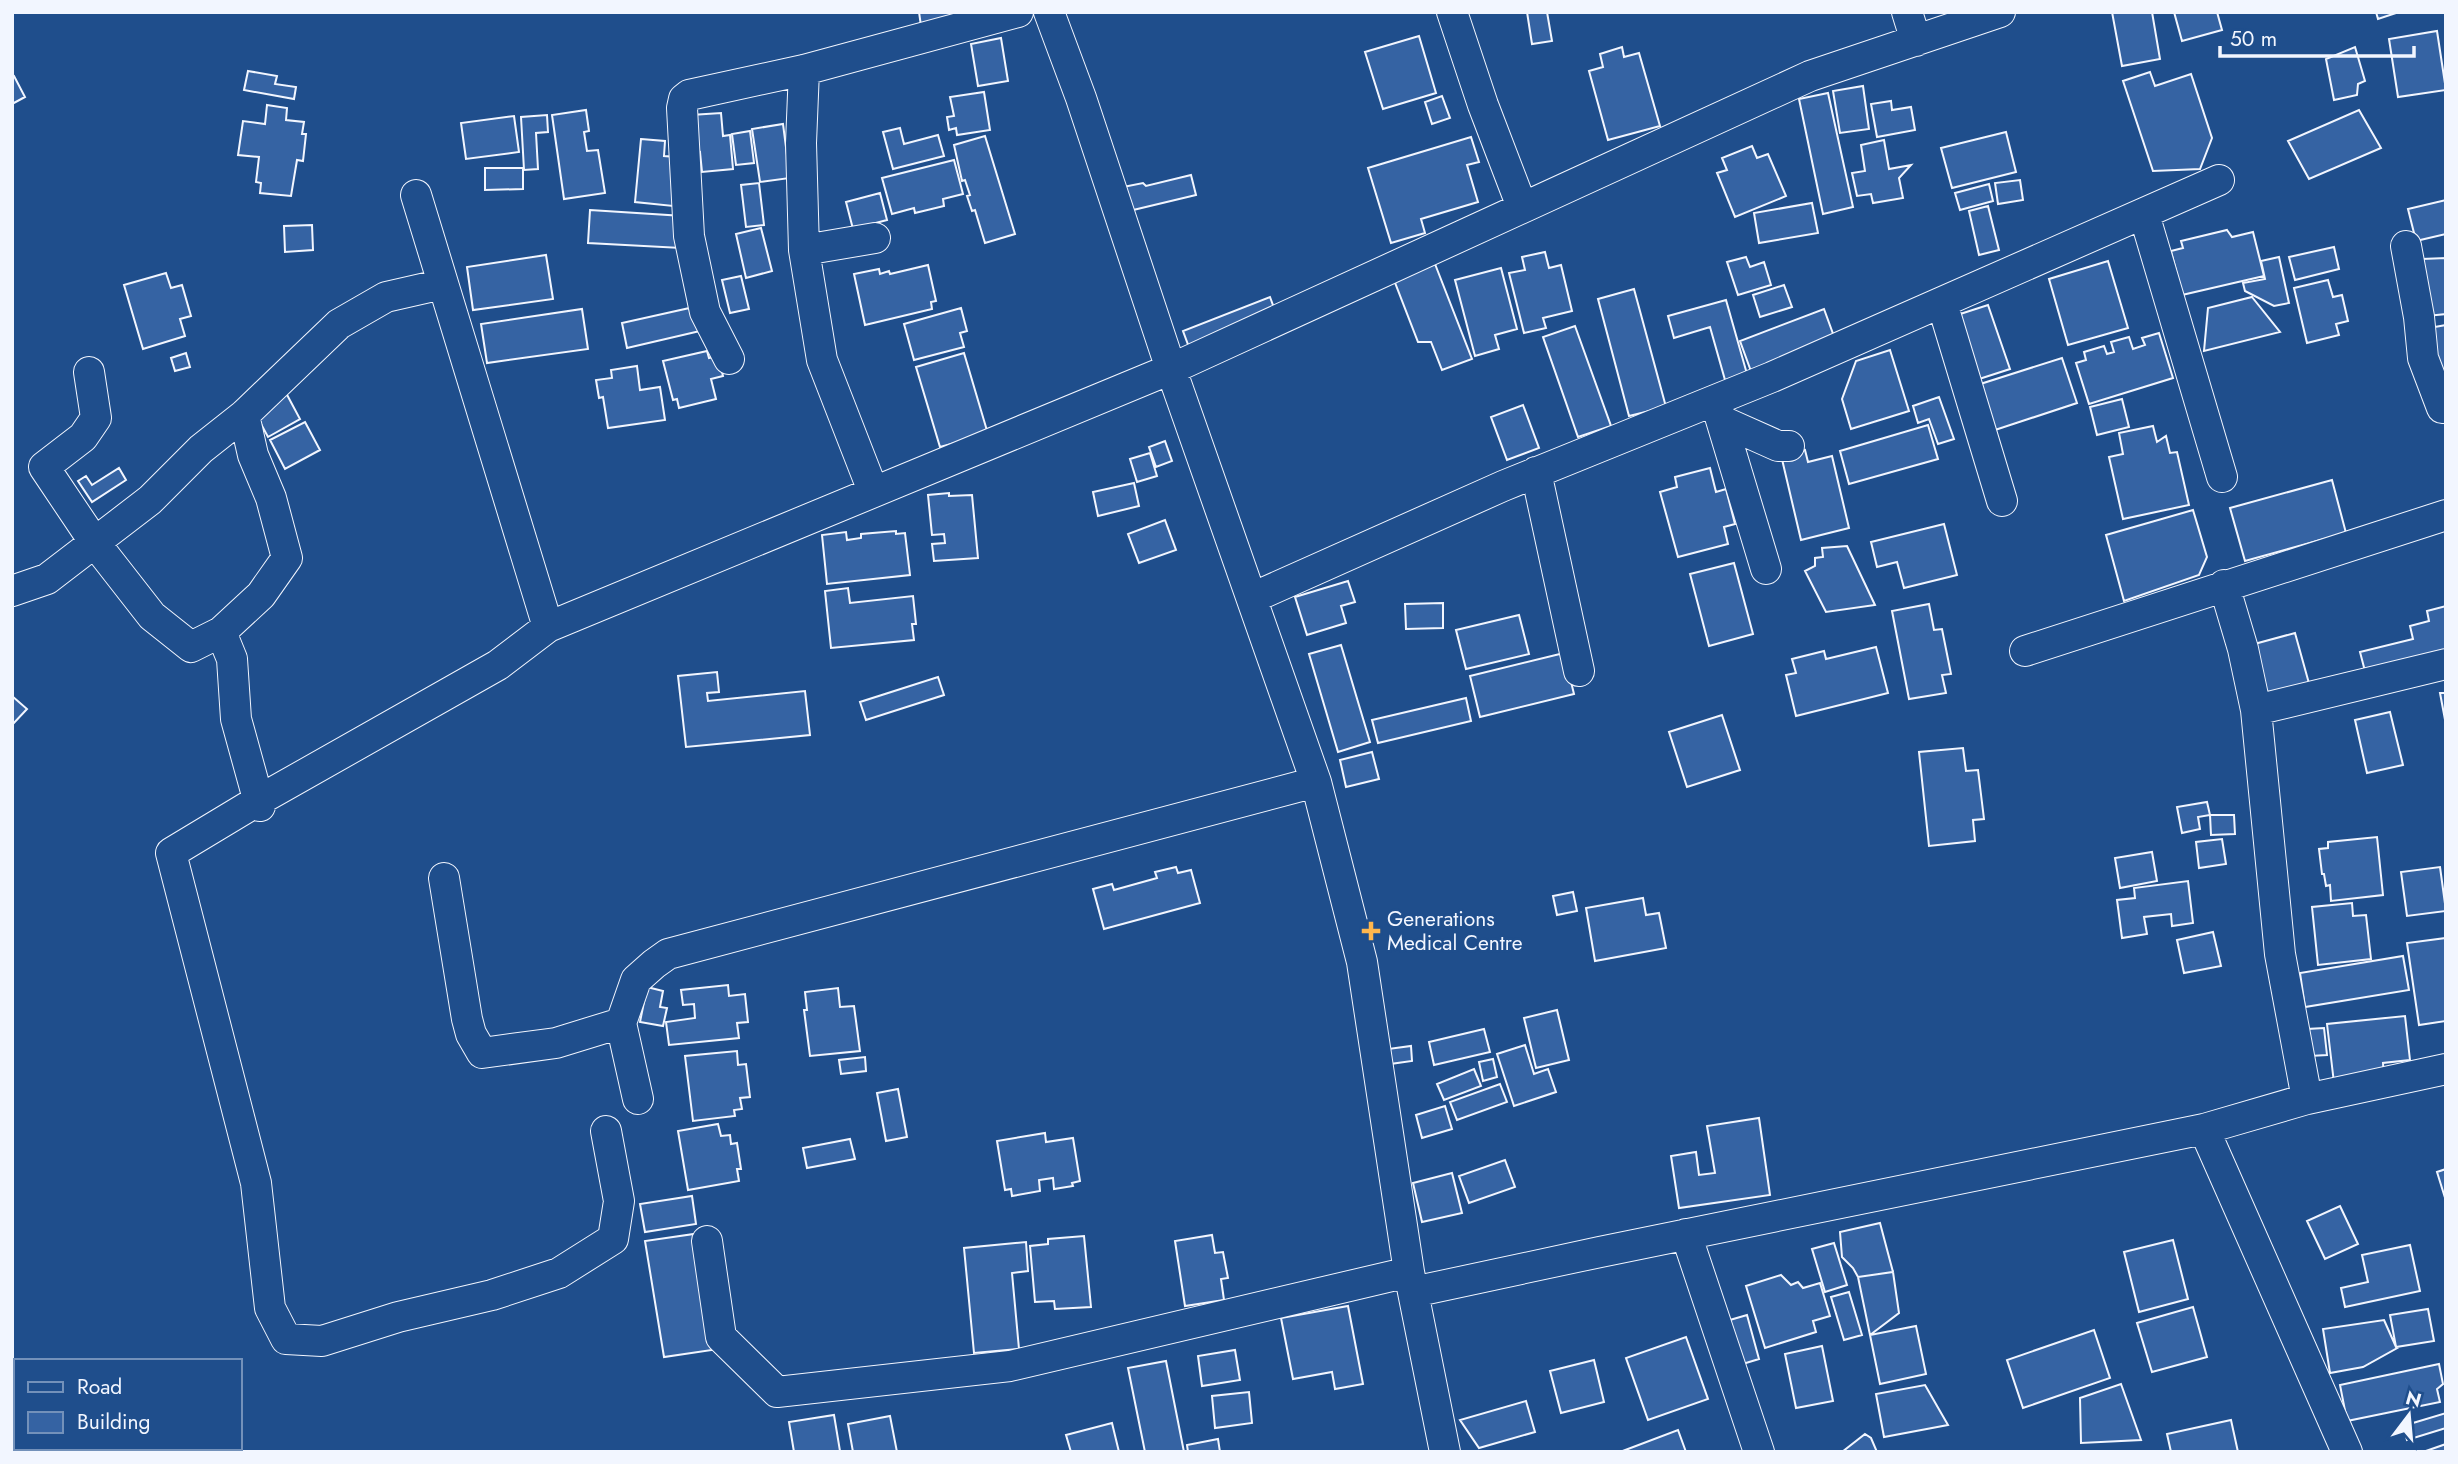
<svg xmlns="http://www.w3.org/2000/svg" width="2458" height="1464" font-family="Jost,sans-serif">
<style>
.building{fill:#3563a3;stroke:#f2f6ff;stroke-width:2}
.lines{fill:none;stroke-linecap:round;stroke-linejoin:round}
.minor-casing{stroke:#f2f6ff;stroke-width:32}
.minor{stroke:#1f4e8c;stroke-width:30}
.poi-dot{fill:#ffb74d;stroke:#1f4e8c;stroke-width:2.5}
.labels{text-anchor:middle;stroke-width:5;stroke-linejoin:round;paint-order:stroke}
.poi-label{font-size:21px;fill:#f2f6ff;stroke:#1f4e8c;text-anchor:start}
</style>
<rect width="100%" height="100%" fill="#1f4e8c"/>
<path class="building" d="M919 12H952L953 21 921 26Z
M1527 12H1547L1552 41 1532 44Z
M2112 12H2152L2160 59 2122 66Z
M2174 12H2217L2222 30 2182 41Z
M2376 12H2399L2378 19Z
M2437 31 2446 90 2398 97 2389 39Z
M1419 36 1436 93 1383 109 1365 52Z
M1001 38 1008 81 978 86 971 44Z
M1622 47 1624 57 1639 53 1660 126 1608 140 1589 71 1603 67 1600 54Z
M2355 47 2365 81 2358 84 2357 95 2334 100 2326 59Z
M248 71 277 76 275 84 296 87 294 99 244 90Z
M2150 72 2155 86 2191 74 2212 138 2200 169 2153 171 2123 81Z
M14 76 25 97 12 104V77Z
M1863 86 1869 129 1840 133 1833 91Z
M984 92 990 130 957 135 956 128 949 130 947 117 954 116 950 97Z
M1828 93 1853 207 1823 214 1799 99Z
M1442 96 1450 118 1432 124 1425 102Z
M1891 101 1892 110 1911 107 1915 130 1877 137 1871 104Z
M267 105 287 108 286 120 304 122 302 134H306L303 161 297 160 291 196 260 193 261 183 256 182 259 157 238 155 243 121 265 124Z
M586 110 589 131 584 132 587 151 598 150 605 193 564 199 552 115Z
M2359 110 2381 148 2309 179 2288 141Z
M721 113 723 136 730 135 733 169 702 172 700 152 695 153 691 115Z
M547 115 548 132 536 133 538 169 524 170 521 117Z
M514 116 519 152 466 159 461 123Z
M783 124 790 178 760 182 752 129Z
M900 128 904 144 938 135 944 156 893 169 883 132Z
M750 131 754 163 736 165 732 134Z
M2006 132 2016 172 1952 188 1941 148Z
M985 136 1015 234 985 243 975 210 972 211 967 196 970 195 965 180 962 181 954 145Z
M1471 137 1479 162 1467 165 1478 202 1421 219 1425 233 1391 243 1368 168Z
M641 139 665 141 664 156 677 157 673 206 635 202Z
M1884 140 1889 169 1911 165 1899 178 1903 198 1873 203 1871 194 1857 196 1852 173 1865 171 1861 145Z
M1752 146 1757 158 1768 154 1786 196 1735 217 1717 173 1727 170 1722 158Z
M954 160 963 194 943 199 944 206 915 213 914 208 892 214 882 178Z
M485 168H523V189L485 190Z
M1191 175 1196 195 1129 211 1123 187 1143 183 1146 186Z
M2020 180 2023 200 1998 204 1995 183Z
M759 183 764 225 746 227 741 185Z
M1989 184 1993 201 1960 210 1955 193Z
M880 193 887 220 853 229 846 202Z
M2446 200V234L2416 241 2408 209Z
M1812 203 1818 233 1759 243 1754 213Z
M1988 206 1999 250 1979 255 1969 211Z
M590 210 683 216 681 248 588 243Z
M312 225 313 250 285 252 284 226Z
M761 228 772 271 746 278 736 234Z
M2227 230 2232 237 2253 232 2264 276 2182 295 2171 251 2183 248 2181 241Z
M2334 247 2339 269 2295 280 2289 257Z
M1545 252 1549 268 1561 265 1572 311 1543 318 1546 328 1524 333 1509 273 1525 270 1522 257Z
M546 255 553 299 473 310 467 267Z
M1746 257 1750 267 1764 262 1771 285 1738 295 1727 262Z
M2279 257 2289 303 2274 306 2245 291 2243 283 2265 279 2261 261Z
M2446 258V314L2427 316 2422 259Z
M2108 261 2128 328 2068 345 2049 279Z
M1435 264 1472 359 1442 370 1431 342H1418L1394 280Z
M928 265 936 301 931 302 932 309 865 325 854 274 879 269 880 274 889 271 890 274Z
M1501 268 1517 329 1495 335 1499 349 1475 356 1455 280Z
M166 273 171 288 182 285 191 316 180 319 185 336 143 349 124 285Z
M741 276 749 309 730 313 722 280Z
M2328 280 2333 297 2342 295 2348 321 2336 324 2339 335 2307 343 2294 288Z
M1784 285 1792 307 1760 317 1753 295Z
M1634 289 1666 407 1629 416 1598 299Z
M1270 297 1277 316 1190 350 1183 331Z
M2252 297 2280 332 2204 351 2208 308Z
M1726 300 1749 381 1727 387 1710 327 1674 338 1668 316Z
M1988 305 2010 369 1973 381 1951 317Z
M694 307 700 331 627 348 622 323Z
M961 308 967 331 960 333 964 347 914 360 904 324Z
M582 309 588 349 487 363 481 324Z
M1824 309 1836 342 1752 374 1740 341Z
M2446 325V405L2429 328Z
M1575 326 1611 426 1578 437 1543 337Z
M2159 333 2173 378 2089 404 2076 363 2086 360 2084 352 2104 346 2107 354 2114 352 2111 342 2129 337 2133 349 2145 345 2142 338Z
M1890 350 1909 411 1851 429 1842 399 1856 361Z
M707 351 709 358 718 356 723 376 711 379 716 399 679 408 677 399 673 400 663 361Z
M186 353 190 367 175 371 171 358Z
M964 353 988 434 940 447 916 367Z
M2062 358 2077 403 1986 433 1971 387Z
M637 366 640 390 660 387 665 420 608 428 603 397 599 398 596 380 612 378 611 370Z
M285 391 300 419 268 437 253 409Z
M1939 397 1954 439 1938 444 1929 419 1918 423 1913 406Z
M2122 399 2129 427 2097 435 2090 407Z
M1523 405 1539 448 1507 460 1491 417Z
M305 422 320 450 285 469 270 440Z
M1928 425 1938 459 1849 484 1840 451Z
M2153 426 2157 442 2166 436 2170 453 2177 452 2189 505 2123 519 2109 457 2123 454 2119 433Z
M1165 441 1172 461 1156 467 1149 447Z
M1805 450 1808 462 1832 456 1849 528 1801 540 1781 455Z
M1150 453 1157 476 1137 482 1130 459Z
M119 468 126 480 92 502 78 481 86 476 92 485Z
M1710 468 1716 492 1726 489 1735 524 1724 527 1728 544 1678 557 1660 492 1677 487 1675 477Z
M2332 480 2346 533 2245 561 2230 508Z
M1134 483 1139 506 1098 516 1093 492Z
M949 493V496L972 495 978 558 934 561 932 544 945 543 944 534 932 535 928 495Z
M2193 510 2207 557 2199 575 2124 601 2106 535Z
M1165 520 1176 550 1139 563 1128 534Z
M1944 524 1957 575 1904 588 1897 562 1877 567 1871 542Z
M896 531V534L905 533 910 575 827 584 822 535 846 532 847 540 861 538V534Z
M1847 546 1875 605 1826 612 1805 571 1815 566V558L1823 557 1822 548Z
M1734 563 1753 634 1709 646 1690 574Z
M1348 581 1355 602 1341 606 1346 623 1307 635 1295 597Z
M848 588 850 603 913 596 916 624H912L914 640 831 648 825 591Z
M1443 603V628L1406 629 1405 604Z
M1929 604 1934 630 1942 629 1951 674 1942 675 1946 693 1909 699 1892 611Z
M2446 606V655L2366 675 2360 652 2413 639 2410 626 2429 621 2427 611Z
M1519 615 1529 654 1466 669 1456 630Z
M2295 633 2310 687 2263 700 2247 646Z
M1341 645 1370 742 1338 752 1309 654Z
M1876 647 1888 693 1796 716 1786 675 1796 673 1792 659 1824 651 1826 659Z
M1564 653 1574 694 1480 717 1470 676Z
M717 672 719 692 707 693 708 701 805 691 810 735 686 747 678 676Z
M938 677 944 695 866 720 860 702Z
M2440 693H2446V725Z
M12 696 27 709 12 725Z
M1466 698 1471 721 1378 743 1372 720Z
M2390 712 2403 765 2367 773 2355 720Z
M1722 715 1740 770 1687 787 1669 732Z
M1963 748 1966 771 1978 770 1984 819 1973 820 1975 841 1929 846 1919 752Z
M1372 752 1379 779 1346 787 1340 760Z
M2207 802 2210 815 2198 817 2200 829 2182 833 2177 807Z
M2210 815H2234L2235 834 2211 835Z
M2377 837 2383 895 2331 901 2330 885 2326 886 2324 874H2322L2319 849 2328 848V842Z
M2222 839 2226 864 2199 868 2196 842Z
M2152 852 2157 881 2120 888 2115 858Z
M1176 867 1178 873 1191 870 1200 903 1104 929 1093 889 1112 884 1114 890 1157 878 1155 872Z
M2440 867 2446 911 2407 916 2401 872Z
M2188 881 2193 923 2172 926 2171 914 2144 917 2147 934 2122 938 2117 900 2135 898 2134 888Z
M1573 892 1577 911 1557 915 1553 896Z
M1643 898 1646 915 1659 913 1666 948 1595 961 1586 908Z
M2352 903 2353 916 2366 915 2371 959 2318 965 2312 907Z
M2213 932 2221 966 2184 973 2177 940Z
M2446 938V1021L2419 1025 2407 943Z
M2403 956 2409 990 2305 1007 2300 973Z
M728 985 729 996 745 994 748 1022 737 1023 739 1038 669 1045 666 1022 695 1018 694 1004 683 1005 681 990Z
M647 987 663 991 660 1007 667 1008 663 1026 640 1022Z
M838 988 840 1007 854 1006 860 1051 810 1056 804 1010H807L805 992Z
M1557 1010 1569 1060 1536 1068 1524 1018Z
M2405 1016 2410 1060 2383 1063 2384 1078 2334 1083 2327 1024Z
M2324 1028 2327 1055 2310 1056 2307 1029Z
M1484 1029 1490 1052 1434 1065 1429 1042Z
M1525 1045 1534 1074 1548 1069 1556 1092 1514 1106 1497 1054Z
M1411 1046 1412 1061 1390 1064 1388 1049Z
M737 1051 738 1065 746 1064 750 1097 740 1098 742 1109 734 1110 735 1116 693 1121 685 1056Z
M865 1057 866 1071 841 1074 839 1060Z
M1493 1059 1497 1077 1483 1081 1479 1062Z
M1474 1069 1481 1086 1444 1100 1437 1084Z
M1500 1084 1507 1102 1457 1120 1450 1102Z
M898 1089 907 1137 886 1141 877 1093Z
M1445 1106 1452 1129 1422 1138 1416 1115Z
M1759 1118 1770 1195 1679 1208 1671 1156 1696 1152 1699 1175 1715 1173 1707 1126Z
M718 1124 721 1136 730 1135 731 1144 737 1143 741 1169H737L739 1181 688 1190 678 1131Z
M1045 1133 1046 1142 1073 1138 1080 1181 1072 1183 1073 1186 1054 1189 1053 1178 1039 1180 1040 1191 1012 1196 1011 1189 1005 1190 997 1141Z
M850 1139 855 1159 807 1168 803 1148Z
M1505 1160 1515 1187 1469 1203 1459 1176Z
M2446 1169V1201L2437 1172Z
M1452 1173 1462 1213 1422 1222 1413 1183Z
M692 1196 696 1224 645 1232 640 1204Z
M2340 1206 2358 1244 2325 1259 2307 1221Z
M1880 1223 1893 1272 1858 1277 1853 1268 1842 1257 1840 1232Z
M694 1234 712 1350 664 1357 645 1241Z
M1212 1235 1215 1253 1223 1252 1228 1278 1221 1279 1224 1300 1185 1306 1175 1241Z
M1084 1236 1091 1307 1055 1309 1054 1301 1035 1302 1030 1246 1048 1244V1239Z
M2173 1240 2188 1299 2139 1312 2124 1252Z
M1026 1242 1028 1271 1012 1273 1019 1349 974 1353 964 1248Z
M1834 1243 1847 1285 1825 1292 1812 1249Z
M2410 1245 2420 1291 2345 1307 2341 1288 2368 1282 2362 1255Z
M1893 1272 1899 1313 1870 1335 1858 1277Z
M1781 1275 1791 1285 1798 1282 1803 1288 1820 1283 1830 1316 1813 1321 1816 1332 1765 1348 1746 1286Z
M1849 1292 1862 1335 1844 1340 1831 1297Z
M1348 1306 1363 1384 1335 1389 1332 1372 1293 1379 1281 1318Z
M2193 1307 2207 1357 2152 1372 2137 1323Z
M2428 1309 2434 1341 2396 1347 2390 1315Z
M1747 1315 1759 1359 1736 1366 1723 1322Z
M2384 1320 2396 1347H2399L2363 1367 2330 1373 2323 1329Z
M1916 1326 1926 1374 1880 1384 1870 1335Z
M2094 1330 2110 1378 2023 1408 2007 1360Z
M1686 1337 1708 1399 1648 1420 1626 1358Z
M1822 1346 1833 1401 1796 1408 1785 1354Z
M1235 1350 1240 1380 1202 1386 1198 1356Z
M1594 1360 1604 1402 1561 1413 1550 1371Z
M1166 1361 1184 1452H1145L1128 1368Z
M2439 1364 2443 1384 2437 1389 2440 1402 2347 1421 2340 1385Z
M2121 1384 2141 1440 2081 1443 2080 1398Z
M1925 1385 1948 1425 1884 1437 1876 1394Z
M1249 1392 1252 1423 1215 1428 1212 1396Z
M1526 1401 1535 1432 1479 1448 1460 1420Z
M2446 1413V1428L2407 1440 2403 1426Z
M834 1415 840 1451 794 1452 789 1422Z
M890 1416 897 1452H853L848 1424Z
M2231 1420 2238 1452H2171L2167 1434Z
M1112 1423 1119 1452H1071L1066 1435Z
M1678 1430 1686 1452H1620Z
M1865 1434 1871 1438 1877 1452H1842Z
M1218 1439 1220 1452H1188L1187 1445Z
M2446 1444V1452H2423Z"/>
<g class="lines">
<defs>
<path id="minor" d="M1049 12 1081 98 1171 369 1316 782 1362 962 1409 1272 1445 1452
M1452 12 1483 105 1522 207
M1907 12 1916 41
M804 70 801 143 804 250 822 360 873 491
M416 195 548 627
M2144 214 2222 477
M2406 246 2419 317 2423 358 2442 408H2446
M804 250 875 238
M1942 303 2002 501
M729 359 705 312 689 236 682 108 684 99 689 95 804 70 1018 12
M89 372 96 418 83 437 44 467 95 543 152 616 191 647 221 632
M1715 400 1766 569
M244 415 253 455 271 498 287 558 261 595 221 632 232 659 236 719 260 806
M1722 421 1778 446H1789
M1536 472 1579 671
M2224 585 2243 649 2256 710 2280 954 2307 1099
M12 591 47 579 150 500 201 449 244 415 339 324 386 297 443 284
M1252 598 1503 486 1772 377 2219 180
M2025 651 2446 515
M2256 710 2446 664
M444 878 467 1019 471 1034 482 1053 556 1043 621 1023
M638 1099 621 1023 636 980 654 964 668 954 1316 782
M2204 1129 2307 1099 2446 1069
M606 1131 619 1201 613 1239 559 1273 492 1295 398 1317 322 1341 286 1339 270 1308 256 1183 171 853 254 803 498 665 548 627 1171 369 1810 76 2000 12
M1686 1234 1759 1452
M707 1241 721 1337 777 1392 1010 1366 1409 1272
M1413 1292 1600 1252 2204 1129 2347 1452"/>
</defs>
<use href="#minor" class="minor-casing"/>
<use href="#minor" class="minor"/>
</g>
<path class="poi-dot" d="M1367.5 920.5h7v7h7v7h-7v7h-7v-7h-7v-7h7z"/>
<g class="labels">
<g class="poi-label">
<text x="1387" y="926">Generations<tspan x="1387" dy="24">Medical Centre</tspan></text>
</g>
</g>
<rect width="2458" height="1464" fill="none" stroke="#f2f6ff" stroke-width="28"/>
<rect x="14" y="1359" width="228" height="91" fill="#1f4e8c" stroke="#7391ba" stroke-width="2"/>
<rect x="28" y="1382" width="35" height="10" fill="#1f4e8c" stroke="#7391ba" stroke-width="2"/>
<text x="77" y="1394" font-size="21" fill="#f2f6ff">Road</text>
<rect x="28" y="1412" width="35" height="21" fill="#3563a3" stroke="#7391ba" stroke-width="2"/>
<text x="77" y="1429" font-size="21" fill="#f2f6ff">Building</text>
<g transform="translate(2409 1415) rotate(16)" stroke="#1f4e8c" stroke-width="5" paint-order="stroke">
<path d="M0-5L12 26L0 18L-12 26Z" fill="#f2f6ff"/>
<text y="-10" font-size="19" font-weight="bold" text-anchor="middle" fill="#f2f6ff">N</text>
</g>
<path d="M2220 46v10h194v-10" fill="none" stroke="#f2f6ff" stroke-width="3.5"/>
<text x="2230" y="46" font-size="21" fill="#f2f6ff" stroke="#1f4e8c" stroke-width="5" paint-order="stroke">50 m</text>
</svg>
